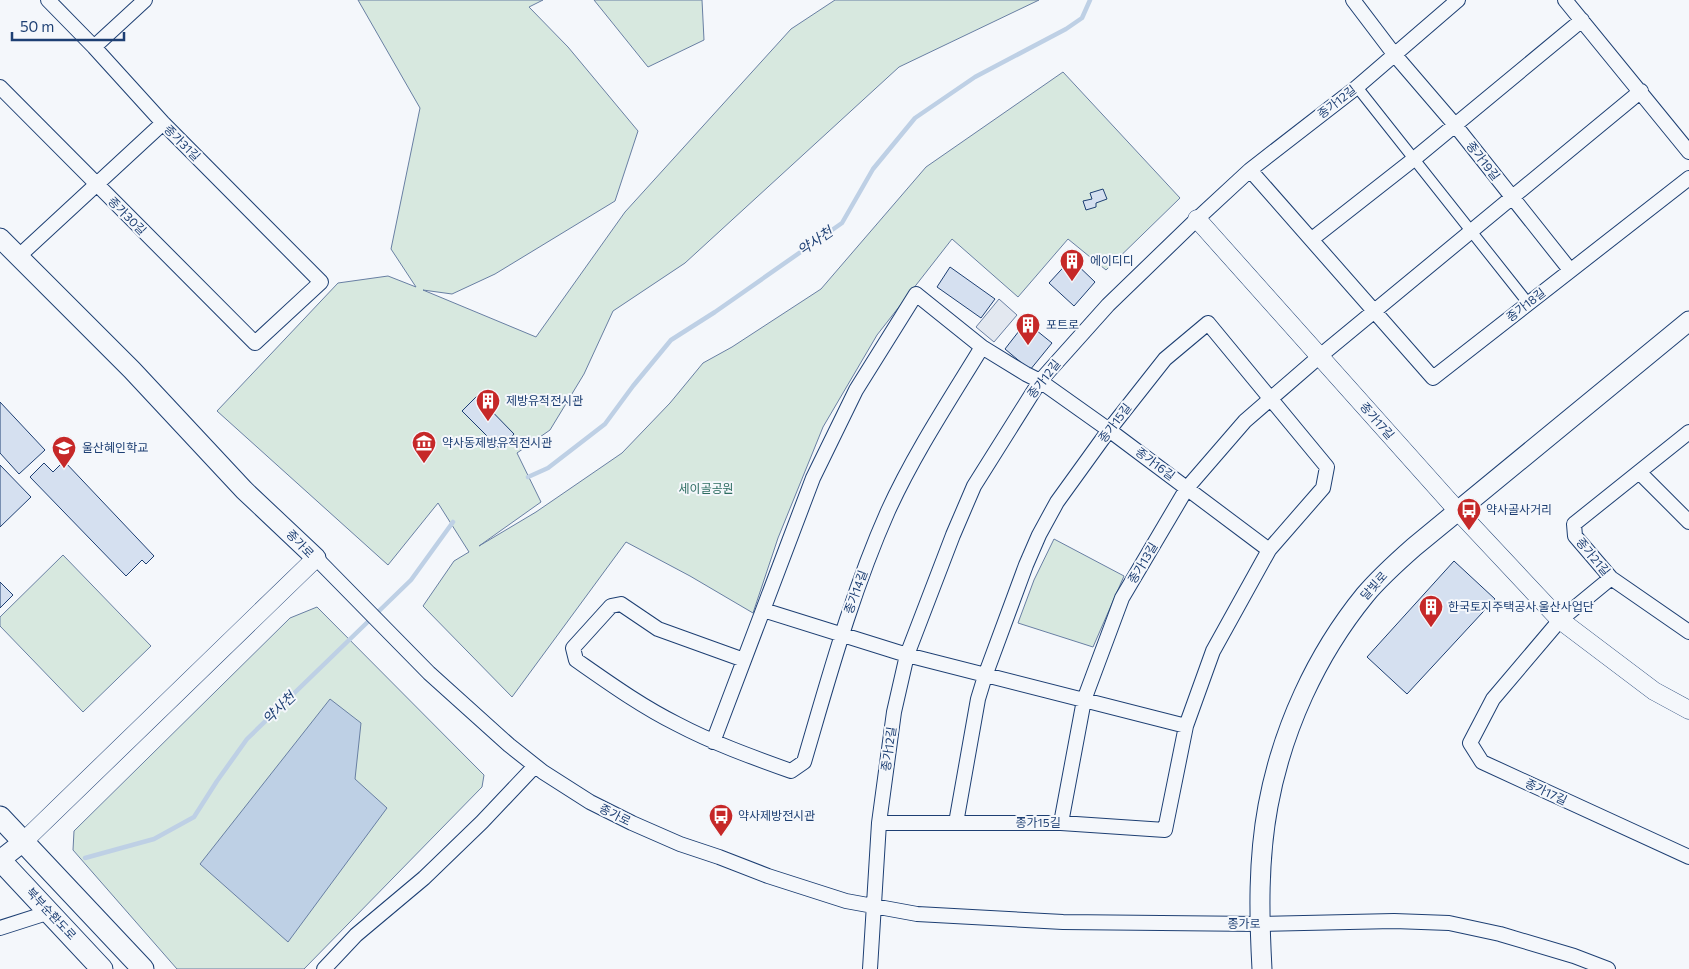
<svg xmlns="http://www.w3.org/2000/svg" width="1689" height="969" font-family="Commissioner,'Noto Sans KR',sans-serif">
<style>
.green{fill:#d7e8df;stroke:#687fa3}
.parking{fill:#e3e8f0;stroke:#687fa3}
.water{fill:#bed0e5;stroke:#687fa3}
.lines{fill:none;stroke-linecap:round;stroke-linejoin:round}
.stream{stroke:#bed0e5;stroke-width:4.5}
.building{fill:#d5e0f0;stroke:#1d3f73}
.pedestrian-casing{stroke:#1d3f73;stroke-width:12}
.minor-casing{stroke:#1d3f73;stroke-width:16}
.tertiary-casing{stroke:#1d3f73;stroke-width:19}
.secondary-casing{stroke:#1d3f73;stroke-width:21}
.primary-casing{stroke:#1d3f73;stroke-width:23}
.pedestrian{stroke:#f4f7fb;stroke-width:10}
.minor{stroke:#f4f7fb;stroke-width:14}
.tertiary{stroke:#f4f7fb;stroke-width:18}
.secondary{stroke:#f4f7fb;stroke-width:19}
.primary{stroke:#f4f7fb;stroke-width:21}
.labels{text-anchor:middle;stroke-width:4;stroke-linejoin:round;paint-order:stroke}
.street-label{font-size:12px;fill:#1d3f73;stroke:#f4f7fb}
.poi-label{font-size:12px;fill:#1d3f73;stroke:#f4f7fb;text-anchor:start}
.park-label{font-size:12px;fill:#2c6c60;stroke:#f4f7fb}
.water-label{font-size:14px;font-style:italic;fill:#1d3f73;stroke:#f4f7fb}
</style>
<rect width="100%" height="100%" fill="#f4f7fb"/>
<path class="green" d="M358 0H543L529 7 568 47 638 131 615 201 495 274 452 294 423 290 536 337 625 212 791 29 835 0H1039L899 67 685 263 613 311 584 374 550 430 517 453 541 502 479 546 536 512 622 453 670 403 703 363 732 347 821 289 926 167 1063 72 1180 198 1106 270 1068 239 1018 297 952 239 877 335 823 427 778 538 753 613 690 576 626 542 512 697 423 606 454 561 469 552 438 503 388 565 217 411 338 283 388 276 416 287 391 249 420 108Z
M594 0H702L704 40 648 67Z
M1054 539 1124 576 1093 647 1018 623 1034 580Z
M63 555 151 646 83 712 0 626V617Z
M317 607 484 775 482 787 304 969H177L73 850 74 831 290 618Z"/>
<path class="parking" d="M999 299 1017 315 994 342 976 327Z"/>
<path class="water" d="M330 699 361 723 355 779 387 808 288 942 200 864Z"/>
<g class="lines">
<path class="stream" d="M528 477 548 468 605 424 633 386 671 340 715 312 842 223 873 169 915 118 975 77 1066 29 1082 18 1090 0
M85 858 154 839 194 817 217 781 247 739 411 580 453 522"/>
</g>
<path class="building" d="M1103 189 1107 199 1096 203V207L1086 210 1083 201 1092 199 1090 193Z
M1071 259 1095 282 1074 306 1049 283Z
M950 267 995 299 981 318 937 287Z
M1026 322 1052 343 1030 370 1005 349Z
M477 396 514 434 500 449 462 411Z
M0 402 45 450 19 474 0 453Z
M64 461 154 556 146 564 142 560 126 576 30 477 44 463 53 472Z
M0 465 31 497 0 527Z
M1454 561 1495 599 1407 694 1367 657Z
M0 582 13 595 0 608Z"/>
<g class="lines">
<defs>
<path id="pedestrian" d="M1357 87 1528 303"/>
<path id="minor" d="M1353 0 1394 54 1455 125 1570 270
M1565 0 1689 152
M94 47 145 0
M0 87 255 343 321 282 163 123 94 47 48 0
M1250 170 1433 378 1689 178
M1312 239 1414 159 1582 20
M18 257 163 123
M1208 323 1327 467 1323 488 1269 550 1213 651 1186 726 1165 830 1061 823H956L978 699 985 676 1026 565 1039 535 1057 502 1109 430 1165 359Z
M982 347 1026 374 1040 381 1109 430 1269 550
M1689 432 1574 524 1575 536 1611 578 1689 632
M1640 473 1689 522
M316 558 429 673 509 745 543 772 590 802 632 823 680 844 719 857 768 876 846 901 917 914 1063 922 1259 924 1394 921 1449 923 1500 934 1574 956 1608 969
M1611 578 1560 620 1493 699 1470 743 1482 762 1689 857
M763 610 907 655 1186 726
M713 742 813 478 856 390 916 294 982 347C949 401 914 454 888 511 852 592 829 677 804 762L791 771C752 757 713 743 677 724 641 706 609 683 576 660L573 648 611 606 621 604 658 629 744 660
M879 823H956
M1061 823 1084 700 1122 598 1187 488 1245 421 1320 356 1641 91
M0 928 50 912
M324 969 356 935 424 878 482 822 535 766
M870 969 879 823 894 712 907 655 953 535 974 486 1040 381 1108 305 1197 219 1250 170 1357 87 1458 0"/>
<path id="tertiary" d="M1197 219 1457 510 1560 620 1654 691 1689 710
M23 842 316 558"/>
<path id="secondary" d="M0 238 132 370 244 490 316 558
M0 860 23 842
M1262 969C1259 915 1258 860 1268 806 1282 730 1316 655 1365 595 1380 577 1397 562 1414 547L1689 321"/>
<path id="primary" d="M0 817 143 969
M0 860 102 969"/>
</defs>
<use href="#pedestrian" class="pedestrian-casing"/>
<use href="#minor" class="minor-casing"/>
<use href="#tertiary" class="tertiary-casing"/>
<use href="#secondary" class="secondary-casing"/>
<use href="#primary" class="primary-casing"/>
<use href="#pedestrian" class="pedestrian"/>
<use href="#minor" class="minor"/>
<use href="#tertiary" class="tertiary"/>
<use href="#secondary" class="secondary"/>
<use href="#primary" class="primary"/>
</g>
<defs>
<symbol id="building-pin" viewBox="-11 -11 22 30"><path d="M0 17L-7.5 6A9.5 9.5 0 1 1 7.5 6Z" fill="#c62828" stroke="#f4f7fb"/><path d="M-4-6H4V6H1V3H-1V6H-4ZM-2.5-4.3h1.7v1.8h-1.7ZM.8-4.3h1.7v1.8H.8ZM-2.5-1h1.7V.8h-1.7ZM.8-1h1.7V.8H.8Z" fill="#fff"/></symbol>
<symbol id="museum-pin" viewBox="-11 -11 22 30"><path d="M0 17L-7.5 6A9.5 9.5 0 1 1 7.5 6Z" fill="#c62828" stroke="#f4f7fb"/><path d="M0-6L6-3V-2H-6V-3ZM-5-1h2V3h-2ZM-1-1h2V3h-2ZM3-1h2V3H3ZM-6 4H6V6H-6Z" fill="#fff"/></symbol>
<symbol id="school-pin" viewBox="-11 -11 22 30"><path d="M0 17L-7.5 6A9.5 9.5 0 1 1 7.5 6Z" fill="#c62828" stroke="#f4f7fb"/><path d="M0-5L7-2L0 1L-7-2ZM-4 1L0 2.5L4 1V4Q0 6-4 4Z" fill="#fff"/></symbol>
<symbol id="bus-pin" viewBox="-11 -11 22 30"><path d="M0 17L-7.5 6A9.5 9.5 0 1 1 7.5 6Z" fill="#c62828" stroke="#f4f7fb"/><path d="M-5-6H5V4H4V6H2V4H-2V6H-4V4H-5ZM-3.5-4V0h7V-4ZM-3.5 1.2v1.5H-2V1.2ZM2 1.2v1.5H3.5V1.2Z" fill="#fff"/></symbol>
</defs>
<g fill-rule="evenodd">
<use href="#building-pin" x="1058" y="247" width="28" height="38"/>
<use href="#building-pin" x="1014" y="311" width="28" height="38"/>
<use href="#building-pin" x="474" y="387" width="28" height="38"/>
<use href="#museum-pin" x="410" y="429" width="28" height="38"/>
<use href="#school-pin" x="50" y="434" width="28" height="38"/>
<use href="#bus-pin" x="1455" y="496" width="28" height="38"/>
<use href="#building-pin" x="1417" y="593" width="28" height="38"/>
<use href="#bus-pin" x="707" y="802" width="28" height="38"/>
</g>
<g class="labels">
<g class="street-label">
<text transform="translate(1337 102) rotate(-38)" y="4">종가12길</text>
<text transform="translate(182 143) rotate(45)" y="4">종가31길</text>
<text transform="translate(1483 161) rotate(52)" y="4">종가19길</text>
<text transform="translate(127 216) rotate(45)" y="4">종가30길</text>
<text transform="translate(1526 305) rotate(-38)" y="4">종가18길</text>
<text transform="translate(1044 379) rotate(-52)" y="4">종가12길</text>
<text transform="translate(1377 421) rotate(49)" y="4">종가17길</text>
<text transform="translate(1115 423) rotate(-53)" y="4">종가15길</text>
<text transform="translate(1155 464) rotate(37)" y="4">종가16길</text>
<text transform="translate(300 544) rotate(46)" y="4">종가로</text>
<text transform="translate(1593 557) rotate(50)" y="4">종가21길</text>
<text transform="translate(1143 563) rotate(-59)" y="4">종가13길</text>
<text transform="translate(1374 586) rotate(-48)" y="4">달빛로</text>
<text transform="translate(856 592) rotate(-70)" y="4">종가14길</text>
<text transform="translate(889 749) rotate(-82)" y="4">종가12길</text>
<text transform="translate(1546 792) rotate(25)" y="4">종가17길</text>
<text transform="translate(615 815) rotate(26)" y="4">종가로</text>
<text x="1038" y="827">종가15길</text>
<text transform="translate(51 914) rotate(47)" y="4">북부순환도로</text>
<text x="1244" y="928">종가로</text>
</g>
<g class="poi-label">
<text x="1090" y="265">에이디디</text>
<text x="1046" y="329">포트로</text>
<text x="506" y="405">제방유적전시관</text>
<text x="442" y="447">약사동제방유적전시관</text>
<text x="82" y="452">울산혜인학교</text>
<text x="1486" y="514">약사골사거리</text>
<text x="1448" y="611">한국토지주택공사 울산사업단</text>
<text x="738" y="820">약사제방전시관</text>
</g>
<g class="park-label">
<text x="706" y="493">세이골공원</text>
</g>
<g class="water-label">
<text transform="translate(815 241) rotate(-34)" y="5">약사천</text>
<text transform="translate(279 708) rotate(-44)" y="5">약사천</text>
</g>
</g>
<path d="M12 32v8h112v-8" fill="none" stroke="#1d3f73" stroke-width="2.5"/>
<text x="20" y="32" font-size="15" fill="#1d3f73" stroke="#f4f7fb" stroke-width="4" paint-order="stroke">50 m</text>
</svg>
